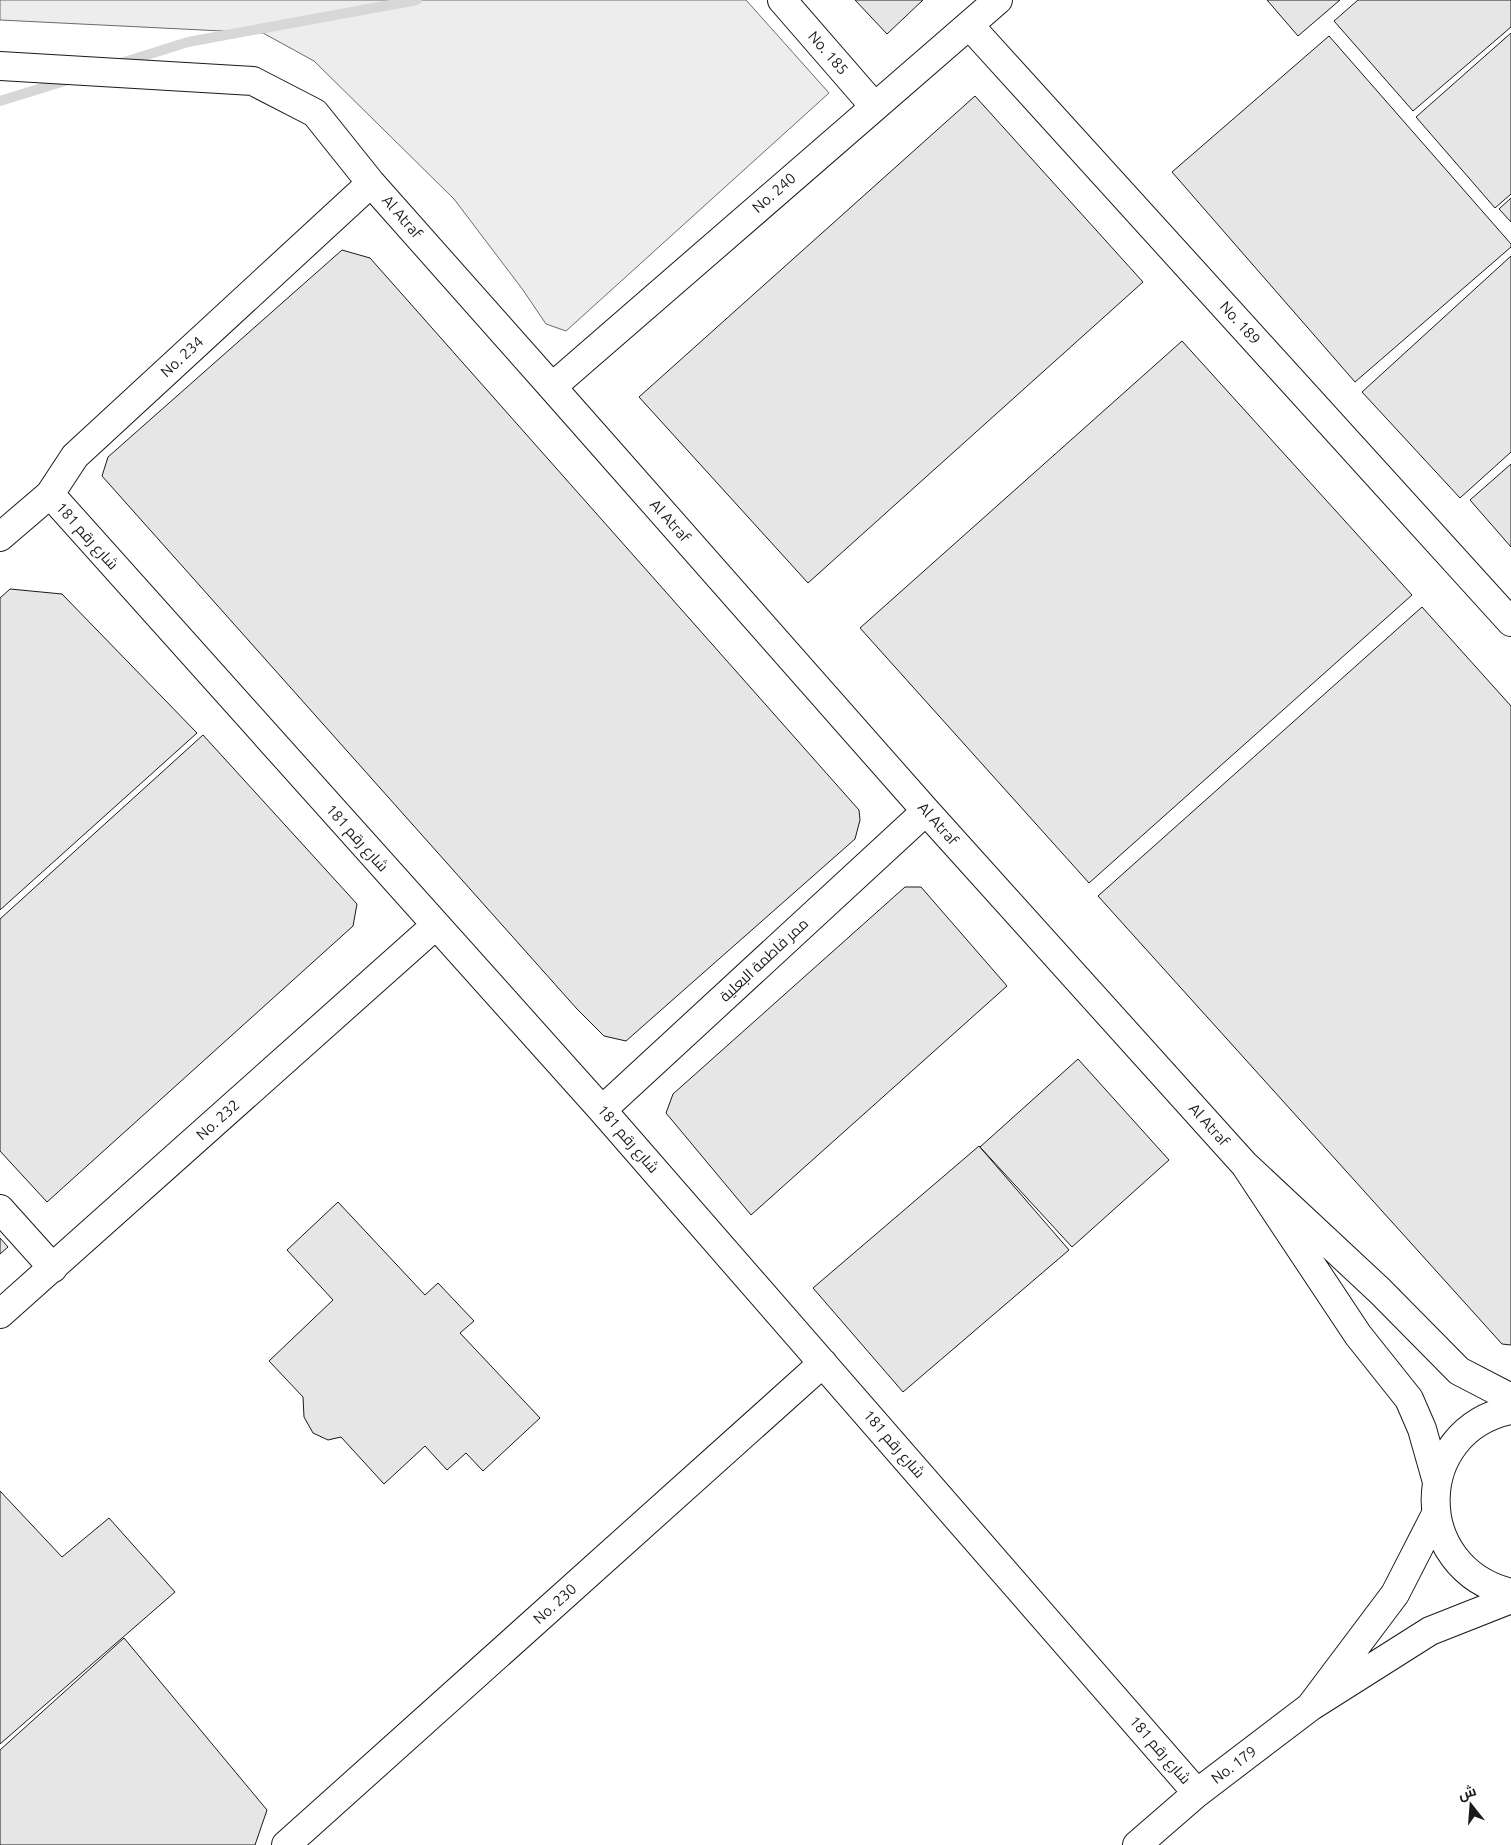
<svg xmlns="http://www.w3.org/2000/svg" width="1511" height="1845" font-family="Ubuntu,Cairo,sans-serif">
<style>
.built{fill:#ededed;stroke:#6a6a6a}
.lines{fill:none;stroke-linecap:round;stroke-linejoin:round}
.stream{stroke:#d7d7d7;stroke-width:10}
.building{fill:#e6e6e6;stroke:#1a1a1a}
.minor-casing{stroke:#1a1a1a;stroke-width:30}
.minor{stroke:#fff;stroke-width:28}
.labels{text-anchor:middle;stroke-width:4;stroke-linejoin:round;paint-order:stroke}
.street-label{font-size:15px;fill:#1a1a1a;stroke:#fff}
</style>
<rect width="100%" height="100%" fill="#fff"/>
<path class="built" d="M0 0H746L829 93 566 331 546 324 523 290 454 199 314 61 263 33 0 20Z"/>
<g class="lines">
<path class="stream" d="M118 64 188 42 417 0
M0 101 68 80"/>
</g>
<path class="building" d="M855 0H923L887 34Z
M1267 0H1340L1298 36Z
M1358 0H1511V27L1413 111 1334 21Z
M1511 33V194L1495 208 1416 117Z
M1329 36 1511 244V247L1355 382 1172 172Z
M975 96 1143 282 808 583 639 397Z
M1511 198V222L1499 209Z
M342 250 370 258 859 810 860 820 855 839 626 1041 604 1036 577 1009 102 476 108 457Z
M1511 256V452L1460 498 1362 392Z
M1182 341 1412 595 1089 883 860 628Z
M1511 464V547L1470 500Z
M10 589 62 594 197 733 0 910V598Z
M1422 607 1511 706V1345L1502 1344 1098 896Z
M203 735 357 904 353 926 47 1202 0 1151V919Z
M905 887H921L1007 986 751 1215 666 1113 673 1094Z
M1078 1059 1169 1160 1072 1247 980 1147Z
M979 1146 1069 1250 903 1392 813 1288Z
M338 1202 425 1295 438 1283 474 1321 460 1333 540 1418 483 1471 466 1453 447 1470 425 1446 384 1484 341 1437 328 1440 313 1433 304 1417 303 1397 269 1361 333 1300 287 1250Z
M0 1238 8 1247 0 1254Z
M0 1491 62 1557 109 1518 175 1592 0 1744Z
M124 1638 267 1810 255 1845H0V1750Z"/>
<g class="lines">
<defs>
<path id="minor" d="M782 0 874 106
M969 25 1511 622
M0 66 253 81 315 113 371 183 552 387 926 811 1245 1165
M552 387 998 0
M50 494 602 1110 1197 1793
M0 537 50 494 75 456 371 183
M602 1110 926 811
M0 1209 53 1268
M0 1314 436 925
M1511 1410C1412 1430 1409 1568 1511 1593
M1437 1482 1422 1429 1409 1399 1358 1335 1245 1165 1380 1291 1459 1371 1511 1398
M1436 1514 1395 1594 1310 1707 1430 1631 1511 1599
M286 1845 823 1363
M1137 1845 1197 1793 1310 1707"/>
</defs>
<use href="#minor" class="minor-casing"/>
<use href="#minor" class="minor"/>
</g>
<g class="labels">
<g class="street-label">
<text transform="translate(828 53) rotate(49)" y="5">No. 185</text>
<text transform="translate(774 193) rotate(-41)" y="5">No. 240</text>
<text transform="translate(402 217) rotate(49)" y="5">Al Atraf</text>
<text transform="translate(1240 323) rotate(48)" y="5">No. 189</text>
<text transform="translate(182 357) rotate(-43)" y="5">No. 234</text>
<text transform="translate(670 521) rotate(48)" y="5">Al Atraf</text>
<text transform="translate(87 536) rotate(48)" y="5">شارع رقم 181</text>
<text transform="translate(938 824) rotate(48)" y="5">Al Atraf</text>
<text transform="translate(357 838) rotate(48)" y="5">شارع رقم 181</text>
<text transform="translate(764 960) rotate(-43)" y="5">ممر فاطمة البعلية</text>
<text transform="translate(218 1120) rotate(-42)" y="5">No. 232</text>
<text transform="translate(1209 1125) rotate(48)" y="5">Al Atraf</text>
<text transform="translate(628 1139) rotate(49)" y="5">شارع رقم 181</text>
<text transform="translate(894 1444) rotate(49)" y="5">شارع رقم 181</text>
<text transform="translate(555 1604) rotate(-42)" y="5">No. 230</text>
<text transform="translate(1160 1750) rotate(49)" y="5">شارع رقم 181</text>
<text transform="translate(1234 1765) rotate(-37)" y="5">No. 179</text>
</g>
</g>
<g transform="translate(1471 1805) rotate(343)" stroke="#ffffff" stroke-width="4" paint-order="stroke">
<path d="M0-4L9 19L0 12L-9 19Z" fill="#1a1a1a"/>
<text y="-8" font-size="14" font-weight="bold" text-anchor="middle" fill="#1a1a1a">ش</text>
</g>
</svg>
